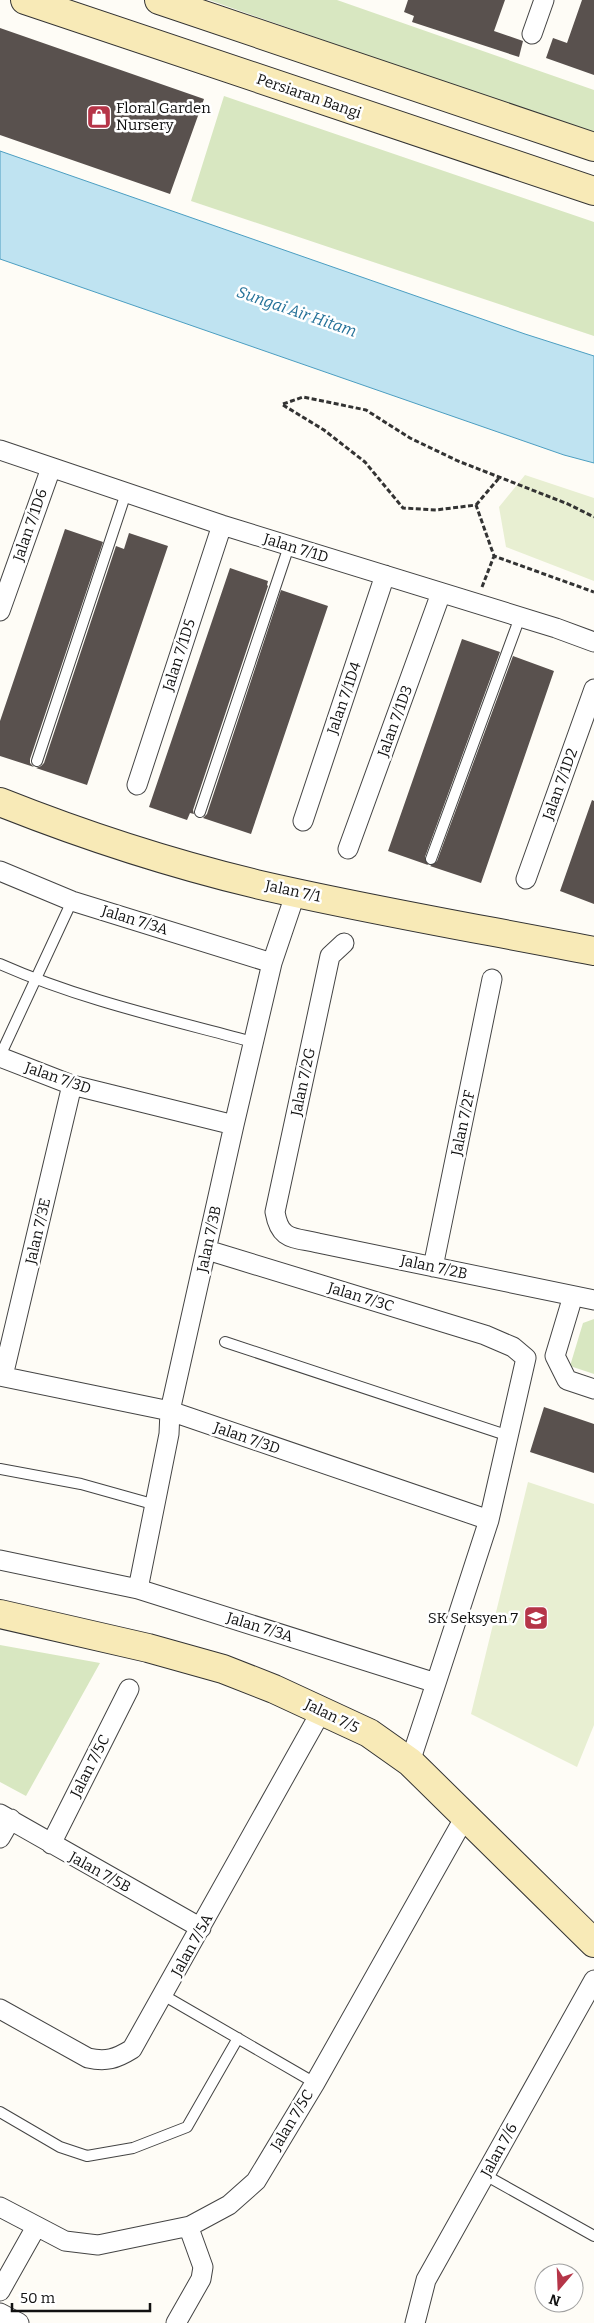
<svg xmlns="http://www.w3.org/2000/svg" width="594" height="2323" font-family="Bitter,serif">
<style>
.green{fill:#d8e7c1}
.pitch{fill:#e8efd2}
.water{fill:#bfe3f1;stroke:#4c9ec1}
.building{fill:#59514e}
.lines{fill:none;stroke-linecap:round;stroke-linejoin:round}
.lane-casing{stroke:#444;stroke-width:12}
.street-casing{stroke:#444;stroke-width:21}
.secondary-casing{stroke:#333;stroke-width:30}
.path{stroke:#333;stroke-width:3;stroke-dasharray:5 2.5;stroke-linecap:butt}
.lane{stroke:#fff;stroke-width:10}
.street{stroke:#fff;stroke-width:19}
.secondary{stroke:#f8eab7;stroke-width:28}
.labels{text-anchor:middle;stroke-width:5;stroke-linejoin:round;paint-order:stroke}
.street-label{font-size:15px;fill:#111;stroke:#fff}
.poi-label{font-size:15px;fill:#111;stroke:#fff;text-anchor:start}
.water-label{font-size:16px;font-style:italic;fill:#247198;stroke:#fff}
</style>
<rect width="100%" height="100%" fill="#fefcf6"/>
<path class="green" d="M209 0H337L594 90V135Z
M224 96 594 222V336L191 201Z
M594 1319V1374L570 1366 583 1323Z
M0 1645 100 1663 26 1796 0 1782Z"/>
<path class="pitch" d="M525 475 594 498V581L506 547 499 507Z
M528 1482 594 1504V1725L577 1767 471 1714Z"/>
<path class="water" d="M0 151 525 334 594 356V463L564 455 0 259Z"/>
<path class="building" d="M408 0H505L494 31 523 41 519 57 412 22 414 16 404 12Z
M582 0H594V75L546 58 553 38 567 43Z
M0 28 204 99 170 194 0 135Z
M65 529 103 542 30 759V763L34 767 0 756V721Z
M129 533 168 546 87 785 36 768 41 766 44 763 116 546 124 549Z
M230 568 268 581 267 585 268 586 193 810 194 814 190 813 187 820 149 807Z
M281 590 328 606 251 834 203 818 207 814Z
M462 639 500 652 425 857 428 865 388 851Z
M513 656 554 671 481 883 430 866 437 861Z
M592 800 594 801V904L560 891Z
M544 1407 594 1424V1473L530 1452Z"/>
<g class="lines">
<defs>
<path id="lane" d="M37 761 126 493
M200 812 289 546
M431 859 520 617
M0 964C81 1000 168 1019 253 1042
M0 1056 72 901
M225 1342 509 1436
M0 1469 81 1484 156 1505
M163 1995 315 2083
M0 2112 60 2147 87 2156 133 2148 187 2127 238 2038
M485 2175 594 2236"/>
<path id="street" d="M532 34 544 0
M0 450 222 525 556 628 594 642
M0 611 51 468
M137 785 222 525
M303 821 385 575
M348 849 441 593
M0 871 72 901 272 963
M526 879 594 689
M344 943 330 956 275 1212C280 1241 293 1237 318 1243L594 1300
M0 1057 72 1085 234 1125
M207 1250 485 1335 513 1347 526 1358 489 1520 436 1683
M433 1267 492 979
M573 1296 555 1356 567 1380 594 1389
M0 1376 170 1411 489 1520
M3 1376 72 1085
M0 1560 138 1589 436 1683 410 1762
M138 1589 169 1434 170 1411 234 1125 272 963 296 892
M0 1814 201 1928
M0 1838 11 1819
M51 1844 129 1689
M0 2009 88 2058C106 2062 116 2059 132 2049L322 1710
M0 2207 65 2241 98 2245 190 2226 229 2205 256 2181 315 2083 466 1815
M0 2291 36 2227
M0 2313 19 2323
M176 2323 201 2279 203 2267 190 2231V2226
M415 2323 426 2280 594 1980"/>
<path id="secondary" d="M25 0 594 191
M159 0 594 147
M0 802C83 835 169 863 256 884 368 910 481 929 594 951
M0 1614 148 1648 223 1669 274 1689 369 1733 410 1762 594 1943"/>
</defs>
<use href="#lane" class="lane-casing"/>
<use href="#street" class="street-casing"/>
<use href="#secondary" class="secondary-casing"/>
<path class="path" d="M283 404 303 397 366 410 410 438 458 461 568 504 594 517
M283 405 324 430 365 462 403 508 436 510 476 505 494 556 594 592
M476 505 499 478
M482 587 494 556"/>
<use href="#lane" class="lane"/>
<use href="#street" class="street"/>
<use href="#secondary" class="secondary"/>
</g>
<defs>
<symbol id="shop-square" viewBox="-11 -11 22 22"><rect x="-9" y="-9" width="18" height="18" rx="4" fill="#b53548" stroke="#fff"/><path d="M-5-2.5h2.3a2.7 3.5 0 0 1 5.4 0H5L5.5 6h-11ZM-1.5-2.5h3a1.5 2.3 0 0 0-3 0Z" fill="#fff"/></symbol>
<symbol id="school-square" viewBox="-11 -11 22 22"><rect x="-9" y="-9" width="18" height="18" rx="4" fill="#b53548" stroke="#fff"/><path d="M0-5L7-2L0 1L-7-2ZM-4 1L0 2.5L4 1V4Q0 6-4 4Z" fill="#fff"/></symbol>
</defs>
<g fill-rule="evenodd">
<use href="#shop-square" x="85" y="103" width="28" height="28"/>
<use href="#school-square" x="522" y="1604" width="28" height="28"/>
</g>
<g class="labels">
<g class="street-label">
<text transform="translate(309 96) rotate(19)" y="5">Persiaran Bangi</text>
<text transform="translate(30 525) rotate(-71)" y="5">Jalan 7/1D6</text>
<text transform="translate(296 548) rotate(17)" y="5">Jalan 7/1D</text>
<text transform="translate(179 655) rotate(-72)" y="5">Jalan 7/1D5</text>
<text transform="translate(344 698) rotate(-71)" y="5">Jalan 7/1D4</text>
<text transform="translate(395 721) rotate(-70)" y="5">Jalan 7/1D3</text>
<text transform="translate(560 784) rotate(-70)" y="5">Jalan 7/1D2</text>
<text transform="translate(293 891) rotate(12)" y="5">Jalan 7/1</text>
<text transform="translate(135 920) rotate(17)" y="5">Jalan 7/3A</text>
<text transform="translate(58 1078) rotate(19)" y="5">Jalan 7/3D</text>
<text transform="translate(303 1082) rotate(-78)" y="5">Jalan 7/2G</text>
<text transform="translate(463 1123) rotate(-78)" y="5">Jalan 7/2F</text>
<text transform="translate(38 1231) rotate(-77)" y="5">Jalan 7/3E</text>
<text transform="translate(209 1239) rotate(-78)" y="5">Jalan 7/3B</text>
<text transform="translate(434 1267) rotate(12)" y="5">Jalan 7/2B</text>
<text transform="translate(361 1297) rotate(17)" y="5">Jalan 7/3C</text>
<text transform="translate(247 1438) rotate(19)" y="5">Jalan 7/3D</text>
<text transform="translate(260 1627) rotate(17)" y="5">Jalan 7/3A</text>
<text transform="translate(332 1716) rotate(26)" y="5">Jalan 7/5</text>
<text transform="translate(90 1766) rotate(-63)" y="5">Jalan 7/5C</text>
<text transform="translate(100 1872) rotate(29)" y="5">Jalan 7/5B</text>
<text transform="translate(192 1945) rotate(-61)" y="5">Jalan 7/5A</text>
<text transform="translate(292 2120) rotate(-59)" y="5">Jalan 7/5C</text>
<text transform="translate(499 2150) rotate(-61)" y="5">Jalan 7/6</text>
</g>
<g class="poi-label">
<text x="116" y="113">Floral Garden<tspan x="116" dy="17">Nursery</tspan></text>
<text x="518" y="1623" text-anchor="end">SK Seksyen 7</text>
</g>
<g class="water-label">
<text transform="translate(297 311) rotate(19)" y="6">Sungai Air Hitam</text>
</g>
</g>
<g transform="translate(559 2288) rotate(199)"><circle r="24" fill="#ffffff" stroke="#a0a0a0"/>
<path d="M0-4L9 19L0 12L-9 19Z" fill="#b53548"/>
<text y="-8" font-size="14" font-weight="bold" text-anchor="middle" fill="#111111">N</text>
</g>
<path d="M12 2303v8h138v-8" fill="none" stroke="#111111" stroke-width="2.5"/>
<text x="20" y="2303" font-size="15" fill="#111111" stroke="#ffffff" stroke-width="4" paint-order="stroke">50 m</text>
</svg>
